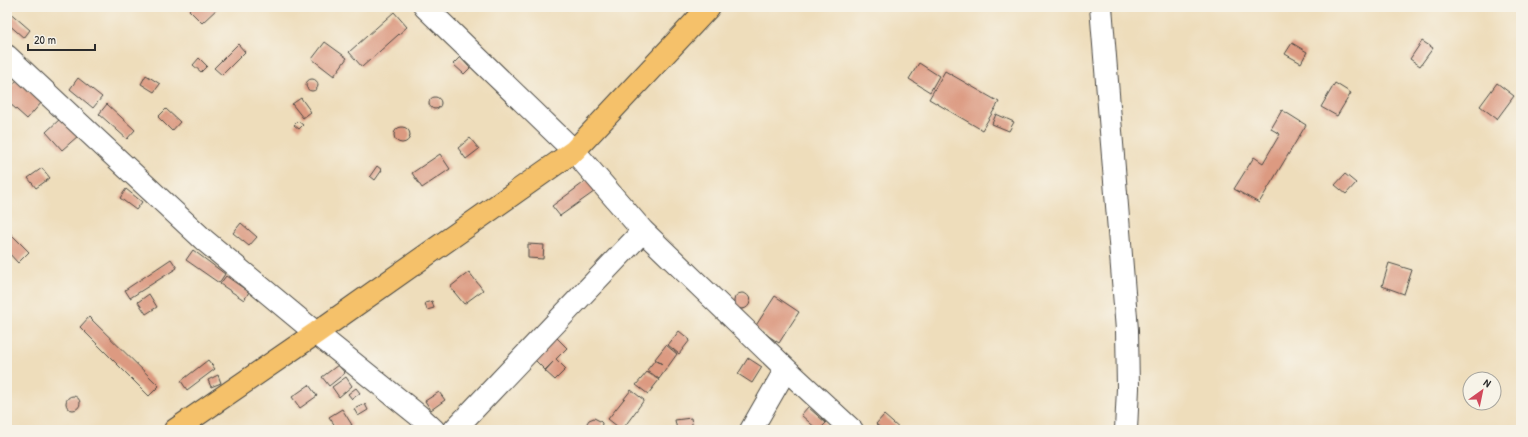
<svg xmlns="http://www.w3.org/2000/svg" width="1528" height="437" font-family="'Patrick Hand',sans-serif">
<style>
.building{fill:#dc9a81}
.lines{fill:none;stroke-linecap:round;stroke-linejoin:round}
.minor-casing{stroke:#484641;stroke-width:24}
.major-casing{stroke:#484641;stroke-width:24}
.minor{stroke:#fff;stroke-width:22}
.major{stroke:#f5c16b;stroke-width:22}
</style>
<rect width="100%" height="100%" fill="#f7f3e8"/>
<filter id="ink" filterUnits="userSpaceOnUse"><feTurbulence type="fractalNoise" baseFrequency=".025" numOctaves="2"/><feDisplacementMap in="SourceGraphic" scale="8" xChannelSelector="R" yChannelSelector="G"/><feConvolveMatrix kernelMatrix="1 2 1 2 8 2 1 2 1" color-interpolation-filters="sRGB"/></filter>
<filter id="wash" filterUnits="userSpaceOnUse"><feTurbulence type="fractalNoise" baseFrequency=".012" numOctaves="4" result="noise"/><feDisplacementMap in="SourceGraphic" scale="16" xChannelSelector="R" yChannelSelector="G"/><feGaussianBlur stdDeviation="0.9" result="paint"/><feColorMatrix in="noise" values="0 0 0 0 0 0 0 0 0 0 0 0 0 0 0 0 0 1.4 0 .05"/><feComposite in="paint" operator="in"/></filter>
<g filter="url(#wash)">
<rect width="100%" height="100%" fill="#edb"/>
<g id="blocks">
<path class="building" d="M192 7H219L202 23 189 10Z
M7 10 30 30 24 38 7 23Z
M394 12 407 27 362 67 349 52Z
M1422 41 1433 48 1420 66 1410 59Z
M325 42 347 58 334 76 312 59Z
M1292 43 1307 52 1301 63 1285 54Z
M238 44 245 52 222 75 214 68Z
M460 57 470 68 464 74 453 64Z
M199 58 207 66 201 72 193 65Z
M919 63 939 76 930 92 909 79Z
M945 71 999 102 982 130 929 99Z
M146 75 160 84 154 92 141 84Z
M78 78 102 97 93 108 70 89Z
M306 85a6 6 0 1 1 12 0a6 6 0 1 1-12 0Z
M17 80 42 102 27 119 7 101V91Z
M1335 83 1351 93 1337 116 1321 107Z
M1497 83 1514 96 1497 119 1480 106Z
M429 103a6 6 0 1 1 12 0a6 6 0 1 1-12 0Z
M301 98 311 112 303 118 292 104Z
M107 104 135 130 127 139 99 114Z
M166 109 180 122 172 131 158 117Z
M1282 110 1306 125 1259 203 1234 189 1254 157 1263 163 1280 134 1271 129Z
M996 114 1014 122 1009 131 992 124Z
M61 118 78 136 62 150 46 132Z
M298 121 303 125 299 129 294 125Z
M394 135a8 8 0 1 1 16 0a8 8 0 1 1-16 0Z
M470 138 479 149 466 159 458 148Z
M440 154 450 169 422 188 412 173Z
M377 166 382 170 375 180 370 176Z
M42 168 50 178 36 188 28 178Z
M1345 174 1356 183 1346 194 1335 185Z
M590 178 598 189 560 216 552 206Z
M126 189 142 202 136 210 120 198Z
M241 223 257 237 249 246 233 233Z
M7 230 29 252 18 263 7 251Z
M528 244 544 245 543 259 528 258Z
M193 250 225 274 219 283 186 260Z
M171 259 177 268 130 298 125 290Z
M1389 263 1412 270 1404 294 1382 286Z
M469 272 483 290 464 304 450 287Z
M226 276 249 292 244 300 220 284Z
M734 301a8 8 0 1 1 16 0a8 8 0 1 1-16 0Z
M149 294 157 307 146 314 138 302Z
M775 296 799 312 779 343 755 327Z
M432 301 434 308 427 310 425 303Z
M89 317 159 386 149 396 80 327Z
M679 331 690 340 679 354 668 345Z
M556 337 567 348 556 359 566 369 555 380 545 371 553 362 545 370 534 359Z
M666 345 677 354 659 379 647 370 655 360 662 364 655 359Z
M748 358 762 367 752 383 738 374Z
M208 360 215 369 187 390 181 381Z
M338 365 345 373 329 386 322 377Z
M647 372 659 380 648 394 636 385Z
M218 375 221 383 211 387 208 380Z
M346 377 352 386 339 397 332 387Z
M309 385 317 396 300 408 292 397Z
M356 388 360 393 352 399 348 394Z
M631 390 644 400 622 430 608 419Z
M439 392 445 400 431 410 425 401Z
M66 403a7 7 0 1 1 14 0a7 7 0 1 1-14 0Z
M365 404 368 410 358 416 354 409Z
M808 407 826 423 819 430H818L801 415Z
M342 409 352 425 345 430H338L329 417Z
M884 415 901 430H883L876 424Z
M594 418 600 421 602 423 601 429 588 430 587 423 589 420Z
M691 418 693 430H677L675 420Z"/>
</g>
</g>
<g filter="url(#ink)">
<use href="#blocks" fill-opacity="0" stroke="#484641" stroke-width="1"/>
<g class="lines">
<defs>
<path id="minor" d="M425 7 574 151 643 231 786 369 852 430
M1101 7 1127 330 1128 388 1126 430
M7 56 204 240 316 333 418 415 434 430
M454 430 643 231
M751 430 786 369"/>
<path id="major" d="M175 430 316 333 574 151 709 7"/>
</defs>
<use href="#minor" class="minor-casing"/>
<use href="#major" class="major-casing"/>
<use href="#minor" class="minor"/>
<use href="#major" class="major"/>
</g>
</g>
<rect width="1528" height="437" fill="none" stroke="#f7f3e8" stroke-width="24"/>
<g transform="translate(1482 391) rotate(33)"><circle r="19" fill="#f7f3e8" stroke="#a5a39c"/>
<path d="M0-3L7 15L0 10L-7 15Z" fill="#d1495b"/>
<text y="-6" font-size="11" font-weight="bold" text-anchor="middle" fill="#2b2b2b">N</text>
</g>
<path d="M28 44v6h67v-6" fill="none" stroke="#2b2b2b" stroke-width="2"/>
<text x="34" y="44" font-size="12" fill="#2b2b2b" stroke="#f7f3e8" stroke-width="3" paint-order="stroke">20 m</text>
</svg>
